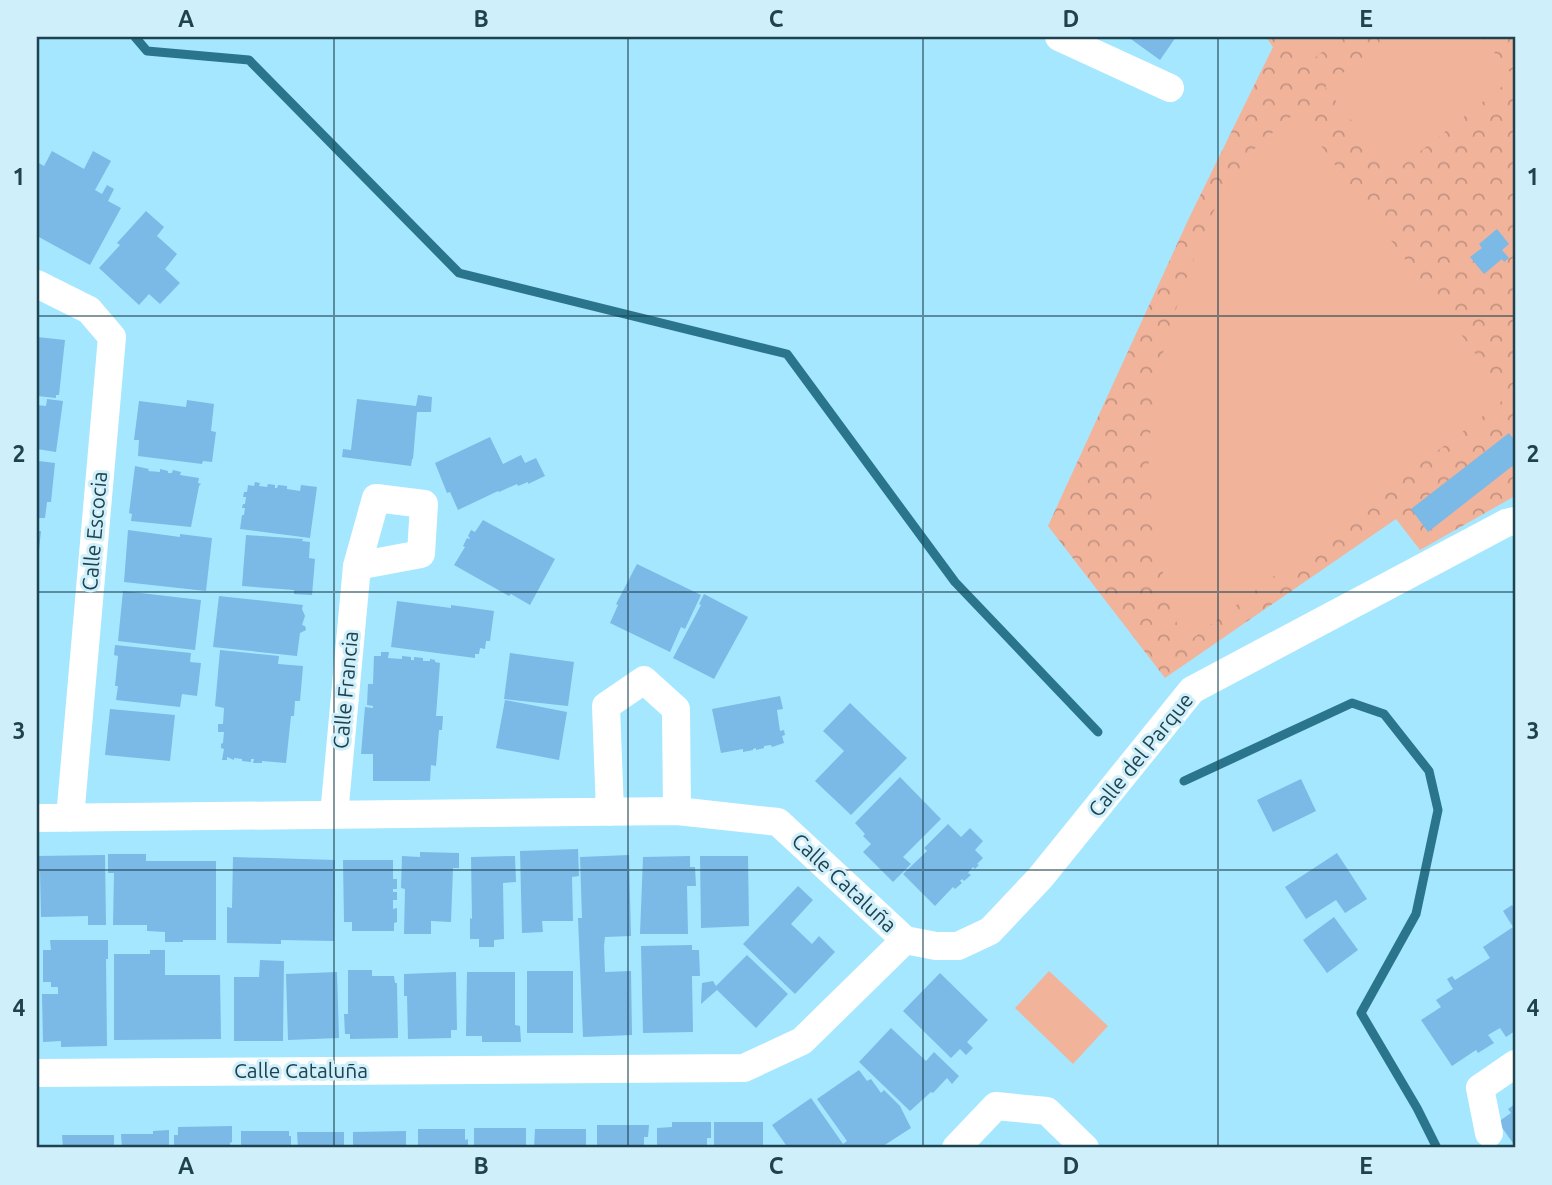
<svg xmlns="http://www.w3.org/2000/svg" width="1552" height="1185" font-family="Ubuntu,sans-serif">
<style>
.forest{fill:url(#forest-crowns)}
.garden{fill:#f2b39b}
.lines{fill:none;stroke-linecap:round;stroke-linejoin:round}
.stream{stroke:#2b758c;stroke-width:9}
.building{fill:#7bb9e7}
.minor{stroke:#fff;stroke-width:28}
.grid{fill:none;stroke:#1e424e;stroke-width:2;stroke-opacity:0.55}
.labels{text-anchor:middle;stroke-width:6;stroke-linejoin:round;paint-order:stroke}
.street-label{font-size:21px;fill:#1e424e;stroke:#cfeffb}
.neatline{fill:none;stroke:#1e424e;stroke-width:2.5}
.grid-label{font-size:23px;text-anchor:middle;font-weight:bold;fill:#1e424e}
</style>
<defs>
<pattern id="forest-crowns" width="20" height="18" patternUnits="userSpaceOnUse" patternTransform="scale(1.75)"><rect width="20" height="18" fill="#f2b39b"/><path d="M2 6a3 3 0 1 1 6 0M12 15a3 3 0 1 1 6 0" fill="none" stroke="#c39381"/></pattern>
</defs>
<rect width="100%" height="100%" fill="#a5e7ff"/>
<path class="forest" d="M1266 37H1515V496L1420 550 1396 519 1165 678 1048 526 1189 218 1273 47Z"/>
<path class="garden" d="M1285 37H1341L1307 64Z
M1388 37H1482L1514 77 1393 173 1325 87Z
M1296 112 1503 391 1504 397 1500 403 1183 646 1155 543 1148 453 1157 373 1182 289 1212 214 1251 152Z
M1049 971 1108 1026 1073 1064 1015 1008Z"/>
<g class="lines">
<path class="stream" d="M135 37 147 51 249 60 459 273 787 354 955 582 1098 732
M1184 781 1352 703 1384 714 1429 771 1438 810 1416 914 1361 1013 1417 1108 1437 1148"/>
</g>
<path class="building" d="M1128 37H1176L1160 60Z
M52 151 84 169 93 151 111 161 95 190 102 194 107 185 114 189 108 201 121 208 90 265 37 236V162L44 166Z
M146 211 164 227 157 236 177 254 165 269 180 283 160 304 149 294 139 305 99 268 120 245 117 243Z
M1497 229 1509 244 1502 250 1509 258 1504 262 1502 259 1484 274 1470 257 1482 248 1479 244Z
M37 337 65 340 59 395H56V398L37 396Z
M418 395 432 397 431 412H417L413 459H412L411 466 342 457 343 449 351 450 357 399 416 406Z
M47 399 63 401 56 452 37 449V405L46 406Z
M187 400 214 404 211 431 216 432 212 462 203 461 202 464 138 456 139 440H134L139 401 186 407Z
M1509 433 1515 441V464L1428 532 1411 509Z
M490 437 503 464 521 455 525 463 536 458 545 476 528 484V482L518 486 517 484 499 492 498 491 458 510 450 492 447 493 435 463Z
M39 461 55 463 51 502H47L45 518H37V465L39 466Z
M135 466 149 469 148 471 160 472V469L168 471V473H172L173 470 181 472 180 475 199 478 198 483 201 484 199 486 191 527 131 521 132 514 129 513Z
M255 482 260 483 259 486 267 487 268 484 275 485V488H277L278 485 287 486V489L300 491 301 485 317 487 310 538 240 529 242 515H244L245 508H242L243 504H245L246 497H243L244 492H247L248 485 254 486Z
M483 520 555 559 530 605 511 594 509 596 454 565 465 547 463 546 467 538 469 539 470 538 468 536 471 530 475 532Z
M128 530 180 537V534L212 538 206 591 124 582Z
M37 531H41L39 550H37Z
M246 535 303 539 302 541 310 542 309 558 315 559 312 595 294 594V590L242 586Z
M637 564 701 595 685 629 681 627 670 652 610 623 618 605 616 604Z
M123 591 201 600 195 650 118 641Z
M704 594 748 617 714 679 673 658 701 605 699 604Z
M219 596 303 605 302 609 305 616 302 625 305 626 306 630 300 633 297 656 213 647Z
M397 601 451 608V605L494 611 490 641H486L485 649 480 648 479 654H475V658L391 647Z
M115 645 191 653 190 662 201 663 197 696 182 694 180 707 116 700 118 686H115L118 656 114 655Z
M220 650 279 656 278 664 303 666 300 701H295L294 716H291L286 763 262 761V763H253L254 759H251V762L242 761V759L234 758V760L227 757V760H222L224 749 221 748V744L223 743 224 732H218V724H223L224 708 215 706Z
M381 652H389L388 658 402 659V656L411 657V660H414V657L423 658V661H430V659L435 660V662L440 663 436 716H443L442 730H439L436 766 431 765 430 781H373V754H361L365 707 373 708V706L367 705 368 684H373L374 656H381Z
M510 653 574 662 568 706 504 699Z
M780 696 783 709 777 710 780 731 784 730 785 735 782 736 784 743 772 747 771 745 764 746V748L756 750V748L753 749V750L743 752V749L721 753 712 709Z
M505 700 567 712 559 760 496 748Z
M850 703 907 758 851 815 815 781 844 751 823 731Z
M110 709 175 715 170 761 105 755Z
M900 777 941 819 903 857 911 864 893 882 863 852 871 844 863 836 865 834 855 823Z
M1301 779 1316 811 1273 832 1257 800Z
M948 824 961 837 970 828 983 841 975 850 983 858 977 864 979 865 975 869 973 867 968 873 971 875 964 881 962 879 960 881 962 883 955 889 953 887 935 906 903 874 927 851 924 848Z
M578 849 579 876 572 877 573 921H542L543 932 522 933 520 851Z
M420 852 459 853V868H453L451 922 431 921V934H404L405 889 401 888 402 856 420 857Z
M1337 853 1367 899 1345 913 1336 900 1306 919 1285 887Z
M108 854H146V861H216V940H183V942H165V932L147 931V925H113L114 873H108Z
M105 855 106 925H88V916L41 917 40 871H37V856Z
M629 855 631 936 605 937 604 946 605 972 631 971 632 1035 583 1037 578 918H582L580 857Z
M515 856 516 882 503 883 504 939 494 940V947H479V939H470V918L472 919 471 857Z
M690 856V867H695L696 886H687L688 934H640L643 857Z
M700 856H748L749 926 701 928Z
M233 857 335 860 334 941 281 940V944L227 943V907L232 908Z
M343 860H393V879H397V889H393V892H397V900H393V909L397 908V922L394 923V931H352V922H344Z
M798 886 813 900 791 924 812 944 819 936 835 952 795 994 743 944Z
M1512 905 1515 911V1031L1506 1037 1500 1028 1488 1035 1494 1043 1478 1053 1476 1050 1452 1066 1421 1020 1441 1007 1436 1000 1453 989 1447 979 1452 976 1455 980 1490 958 1483 947 1513 927 1503 911Z
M1334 917 1358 950 1327 973 1303 940Z
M50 940H108V959H106L107 1046 61 1047V1041L43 1042 42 994H58V987H51V982H43V950H51Z
M692 945V950H699L700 976H692L693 1032 643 1033 641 946Z
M150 950H165V975H220L221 1039 114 1040V954H150Z
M747 955 788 994 756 1028 717 990 701 1004 702 983 713 981 716 986Z
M260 960 284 961 283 1041H234V977H259Z
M348 970H372V976H394L395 983H397L398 1038 350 1039V1034H345L344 1014H348Z
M527 971H573V1033H527Z
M337 972 339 1038 288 1040 286 974Z
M456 972 457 1030H451V1038L408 1039 407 996H404V974Z
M467 972H515V1025L520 1026 521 1042H482V1036H466Z
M940 973 988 1020 967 1042 973 1048 966 1055 960 1049 951 1058 903 1011Z
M891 1028 926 1061 934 1052 959 1076 952 1084 947 1078 933 1093 931 1092 910 1111 859 1062Z
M859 1070 867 1081 871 1079 881 1093 884 1090 900 1106 911 1128 880 1148H788L772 1125 811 1098 843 1144 847 1141 817 1099Z
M1515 1104V1146L1498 1122 1511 1113 1508 1109Z
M672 1122H711V1138H707V1148H657V1128L672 1127Z
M714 1122H763V1148H714Z
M597 1125H649L648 1137H644V1148H597Z
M232 1126V1142L230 1143V1148H174V1135H178V1127Z
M474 1128H526V1148H418V1129H465V1140L468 1139V1146H474Z
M535 1129H586V1148H534Z
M169 1130V1148H122L121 1134H153V1131Z
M241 1131H289V1136H291V1148H241Z
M406 1131V1148H353V1132Z
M297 1132H344V1148H298Z
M62 1135H114V1148H63Z"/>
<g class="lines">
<path class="minor" d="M1059 37 1170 88
M37 284 89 310 112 337 70 818
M610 812 606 706 644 680 676 709 677 811
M334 815 357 566 376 498 424 504 421 554 357 566
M37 818 677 811 778 822 905 940
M905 940 936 946H958L990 931 1040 878 1192 690 1506 523 1515 521
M37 1073 744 1068 802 1041 905 940
M1489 1133 1480 1088 1515 1064
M956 1148 996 1106 1047 1111 1085 1148"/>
</g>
<path class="grid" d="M334 37V1148M628 37V1148M923 37V1148M1218 37V1148M37 316H1515M37 592H1515M37 870H1515"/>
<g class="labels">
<g class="street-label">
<text transform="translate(95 531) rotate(-85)" y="7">Calle Escocia</text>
<text transform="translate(346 690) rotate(-85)" y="7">Calle Francia</text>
<text transform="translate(1141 755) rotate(-51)" y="7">Calle del Parque</text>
<text transform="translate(844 883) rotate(43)" y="7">Calle Cataluña</text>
<text x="301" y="1078">Calle Cataluña</text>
</g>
</g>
<rect width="1552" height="1185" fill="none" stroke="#cfeffb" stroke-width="77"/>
<rect x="38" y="38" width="1476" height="1108" class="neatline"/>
<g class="grid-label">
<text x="186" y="27">A</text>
<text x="481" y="27">B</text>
<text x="776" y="27">C</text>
<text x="1071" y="27">D</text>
<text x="1366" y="27">E</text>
<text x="19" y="185">1</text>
<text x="1533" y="185">1</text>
<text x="19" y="462">2</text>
<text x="1533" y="462">2</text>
<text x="19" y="739">3</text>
<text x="1533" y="739">3</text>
<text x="19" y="1016">4</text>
<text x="1533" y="1016">4</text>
<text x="186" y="1174">A</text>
<text x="481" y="1174">B</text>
<text x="776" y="1174">C</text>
<text x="1071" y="1174">D</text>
<text x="1366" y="1174">E</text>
</g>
</svg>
